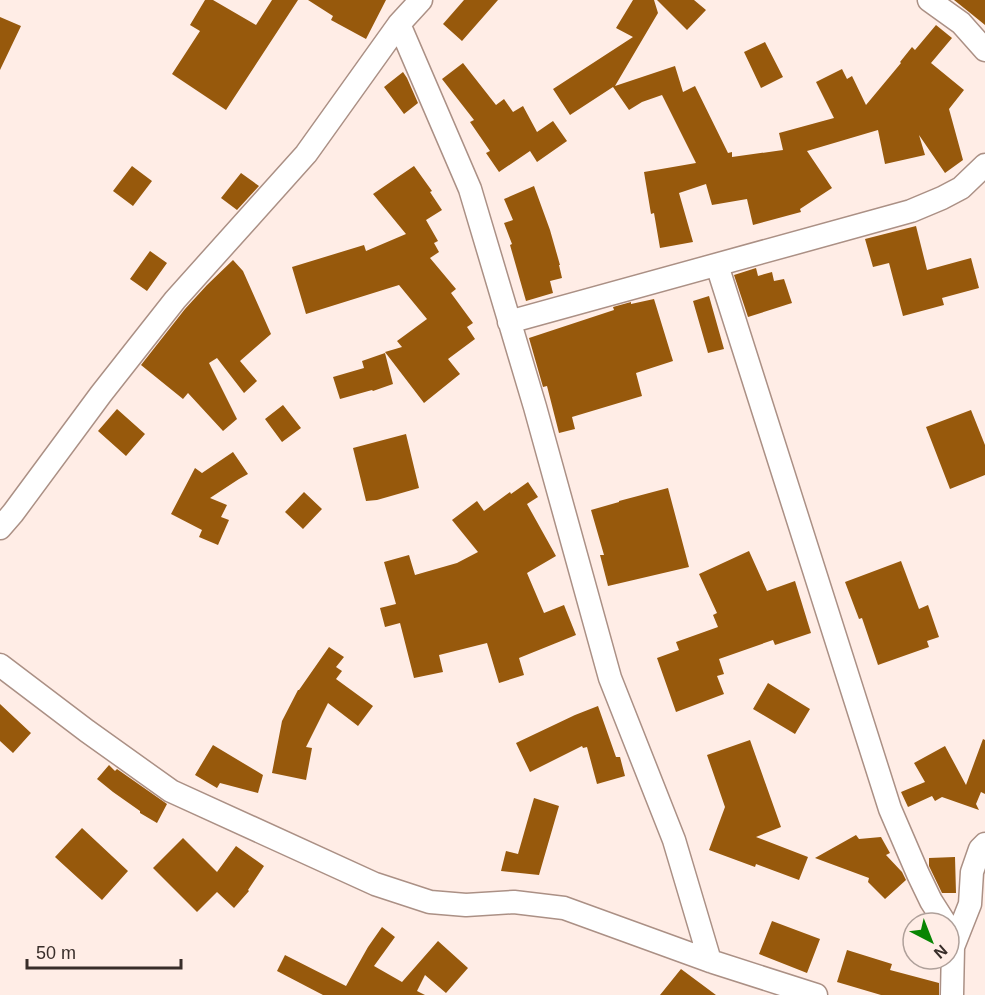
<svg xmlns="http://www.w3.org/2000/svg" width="985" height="995" font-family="Arial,sans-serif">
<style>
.building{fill:#97590c}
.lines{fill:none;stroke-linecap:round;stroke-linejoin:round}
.minor-casing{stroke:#ab9085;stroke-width:25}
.minor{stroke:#fff;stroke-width:22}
</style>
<rect width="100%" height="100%" fill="#ffede6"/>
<path class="building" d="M205 0H213L256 25 272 0H298L226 110 172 74 200 31 190 25Z
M308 0H386L366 39 331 20 333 16Z
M464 0H498L462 41 443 24Z
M633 0H654L658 13 615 86 675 66 683 92 695 86 728 153 732 152V157L783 150 779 133 834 118 816 82 842 69 847 79 852 76 866 105 901 63 900 62 912 47 915 50 936 25 952 38 931 63 964 90 949 109 963 160 945 173 919 135 925 155 885 164 878 130 807 151 832 188 800 209 801 212 753 225 747 199 712 205 706 184 679 193 693 242 660 248 654 213 651 214 644 172 696 163 662 95 642 102 629 110 613 87 570 115 553 89 633 37 616 28Z
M657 0H694L706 10 687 30Z
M954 0H985V25L969 12Z
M0 17 21 26 0 70Z
M765 42 783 77 761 88 744 52Z
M463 63 496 105 504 99 513 112 523 106 537 132 553 121 567 141 537 162 530 151 499 172 486 153 490 151 470 122 474 120 442 79Z
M403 72 407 78 418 103 404 114 384 87Z
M132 166 152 181 133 206 113 191Z
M414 166 432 191 430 192 442 210 426 220 438 241 434 243 439 252 430 258 456 289 451 293 473 323 467 327 475 339 448 359 460 374 424 403 385 352 402 347 397 341 427 319 399 285 306 314 292 267 364 245 366 251 406 234 373 194Z
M241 173 259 186 237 210 221 198Z
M534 186 550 230 560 265H559L562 278 550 281 553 293 526 301 510 245 512 244 504 223 513 220 504 199Z
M916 226 927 270 971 258 979 288 942 298 944 305 903 316 889 263 873 267 865 239Z
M150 251 167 263 147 291 130 279Z
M233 260 243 271 271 334 240 361 257 381 244 393 217 358 209 363 237 419 223 431 188 393 183 399 141 365 185 309 207 285Z
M756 268 758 276 772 272 774 281 784 279 792 303 748 317 734 275Z
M709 296 724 349 708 353 693 301Z
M654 299 673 361 636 373 642 396 572 417 575 429 559 433 547 386 543 387 529 338 614 310 613 307 631 302V304Z
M385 353 393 384 373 391 372 390 340 399 333 377 364 368 362 361Z
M283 405 301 428 282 442 265 419Z
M117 409 145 434 126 456 98 431Z
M971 410 985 445V475L950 489 926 427Z
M406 434 419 488 377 500 366 501 353 448Z
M233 452 248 474 239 479 210 498 227 505 221 517 229 520 218 545 199 537 202 530 171 514 195 468 202 473Z
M528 482 538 497 527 504 556 556 527 573 544 613 564 605 576 635 519 658 524 675 499 683 487 643 439 655 443 672 414 678 400 623 385 627 380 608 396 604 384 562 409 555 415 575 457 563 478 552 452 520 477 501 484 511 510 492 511 494Z
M668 488 689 567 608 586 600 555H604L591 510 619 502V501Z
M304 492 322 509 303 529 285 512Z
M749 551 767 591 795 581 811 633 775 645 773 640 719 659 724 674 717 676 724 694 676 712 657 658 679 650 676 642 718 627 713 615 717 613 699 574Z
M901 561 919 609 928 605 939 637 927 641 929 647 878 665 862 618 859 619 845 582Z
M329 647 344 657 336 667 342 671 336 679 373 706 358 726 328 703 306 747 312 748 306 780 272 773 282 721 298 690H299Z
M768 683 810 709 795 734 753 709Z
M0 704 31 733 13 753 0 741Z
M598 706 616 757H620L625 776 597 784 587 747 583 748 582 746 530 772 516 743 575 715Z
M983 739 985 740V794L981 792 976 804 979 810 942 797 935 801 932 796 908 807 901 792 925 782 914 763 945 746 966 785Z
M750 740 781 827 756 837 808 857 799 880 756 864 755 867 709 850 725 807 707 755Z
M213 745 263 775 258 793 220 783 217 788 195 775Z
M109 765 115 771 117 769 167 804 157 823 140 813V811L113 792 97 779Z
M534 798 559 806 539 875 501 871 506 851 518 854Z
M82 828 128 871 102 900 55 857Z
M856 835 859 839 881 837 890 853 886 855 902 872 906 880 885 899 868 882 869 878 815 858Z
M183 838 217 872 236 846 264 866 248 890 249 891 234 908 217 892 197 912 153 868Z
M955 857 956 893H942L929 866V858Z
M772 921 820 939 807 973 759 954Z
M382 927 395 937 374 966 402 982 438 941 468 968 446 993 425 975 417 991 425 995H323L277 971 285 955 346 986 368 947Z
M847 950 892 964 890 970 939 983V995H881L837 982Z
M681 969 716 995H660Z"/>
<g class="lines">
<defs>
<path id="minor" d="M929 0 961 23 985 50
M399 24 470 189 535 407 610 678 674 840 710 961
M717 265 890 809 918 874 931 901 945 923
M509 322 911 211 942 198 961 188 985 165
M0 528 13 513 101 394 175 300 306 154 399 24 421 0
M0 665 87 731 171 791 375 884 430 902 466 905 514 902 564 908 710 961 816 995
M952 995 953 947 970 904 972 872 980 849 985 844"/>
</defs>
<use href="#minor" class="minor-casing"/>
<use href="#minor" class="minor"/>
</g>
<g transform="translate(931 941) rotate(138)"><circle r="28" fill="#ffede6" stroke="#afa09a" stroke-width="1.5"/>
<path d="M0-4.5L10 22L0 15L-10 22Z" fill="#088503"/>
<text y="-9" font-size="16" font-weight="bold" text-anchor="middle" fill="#382d29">N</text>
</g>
<path d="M27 959v9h154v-9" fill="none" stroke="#382d29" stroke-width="3"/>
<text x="36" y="959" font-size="18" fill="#382d29" stroke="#ffede6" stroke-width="4.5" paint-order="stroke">50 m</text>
</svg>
